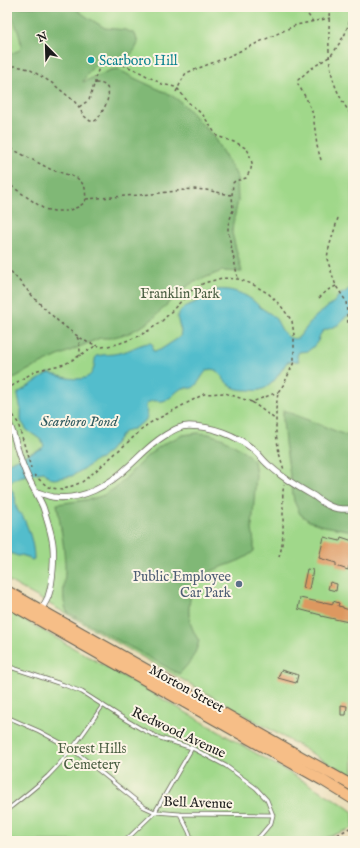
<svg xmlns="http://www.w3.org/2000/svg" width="360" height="848" font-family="'IM FELL English',serif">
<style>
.green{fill:#a0d88a;stroke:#5e7a53}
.forest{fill:#80b876;stroke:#4e6a49}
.water{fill:#52bdcc;stroke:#376c74}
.building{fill:#dd9861}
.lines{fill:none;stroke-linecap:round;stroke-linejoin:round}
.lane-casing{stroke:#646053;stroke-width:4.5}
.street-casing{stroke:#646053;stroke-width:7}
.highway-casing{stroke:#646053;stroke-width:12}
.path{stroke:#646053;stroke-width:1.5;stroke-dasharray:3 3;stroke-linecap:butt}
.lane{stroke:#fff;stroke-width:3}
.street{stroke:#fff;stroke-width:5.5}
.highway{stroke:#f6be87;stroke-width:10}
.culture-dot{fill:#0f9aa8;stroke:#fcf5e5;stroke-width:1.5}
.service-dot{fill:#5c6f8a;stroke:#fcf5e5;stroke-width:1.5}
.labels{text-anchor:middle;stroke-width:4;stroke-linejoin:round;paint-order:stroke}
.culture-label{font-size:14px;fill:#0d838f;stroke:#fcf5e5;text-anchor:start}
.park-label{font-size:14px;fill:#4a5e42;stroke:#fcf5e5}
.service-label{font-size:14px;fill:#4e5e75;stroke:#fcf5e5;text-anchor:end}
.street-label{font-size:14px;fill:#1c1c1c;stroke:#fcf5e5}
.water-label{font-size:15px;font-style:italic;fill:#325c62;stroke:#fcf5e5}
</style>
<rect width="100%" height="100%" fill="#fcf5e5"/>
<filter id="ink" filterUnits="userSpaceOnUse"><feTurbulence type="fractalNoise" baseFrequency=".025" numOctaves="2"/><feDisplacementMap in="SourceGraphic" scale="8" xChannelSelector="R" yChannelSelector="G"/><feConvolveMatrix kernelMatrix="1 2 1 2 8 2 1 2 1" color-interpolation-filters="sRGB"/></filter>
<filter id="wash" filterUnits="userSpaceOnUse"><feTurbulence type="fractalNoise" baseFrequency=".012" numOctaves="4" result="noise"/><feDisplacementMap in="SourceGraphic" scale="16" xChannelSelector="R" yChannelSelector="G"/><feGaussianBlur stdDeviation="0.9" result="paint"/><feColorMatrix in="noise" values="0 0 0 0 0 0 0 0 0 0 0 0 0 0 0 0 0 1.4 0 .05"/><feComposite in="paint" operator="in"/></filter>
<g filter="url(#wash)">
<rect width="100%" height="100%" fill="#eadeba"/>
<path class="green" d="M7 7H353V776L336 767 333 766 301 747 7 580Z
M7 610 175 706 341 803 353 812V828L317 841H7Z"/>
<path class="forest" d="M8 7H73L87 17 105 28 126 30 135 34 138 43C135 51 130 58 120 59 114 59 108 57 101 61 93 65 87 74 83 82L111 70 118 69 134 78 171 95 182 103 213 136 237 176 238 201 233 223 232 233 242 272 222 271 192 283 179 292 154 318 144 325 129 333 110 338H100L56 357 28 370 7 382V55L20 50C24 40 12 17 8 7Z
M283 410 353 438V531L324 526 309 521 300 514 294 501 285 443 283 421Z
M197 433 209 434 224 439 245 452 254 461 256 475 252 528 254 543V551C232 571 197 563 190 599 187 617 190 626 199 641 195 656 190 663 179 674L67 612C60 597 66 579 65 563 64 543 60 524 57 504L92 499 104 495 117 487 148 455 165 443 183 435Z"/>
<path class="water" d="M353 286V312L343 319 338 325 323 331 320 335 318 341 313 347 308 351 299 352 297 356 299 361 287 362C280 372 273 387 260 390 256 391 252 390 248 390 240 390 234 389 228 384 223 380 221 373 215 370 203 365 201 385 192 388 190 389 186 387 183 388 176 390 172 399 163 401 155 402 152 398 146 405L147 417 145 421 133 429 128 430 123 433 109 451 101 459 94 461 90 465 72 476 54 479 50 478 44 472C37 473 15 476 11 482 10 483 10 485 10 486 11 490 14 493 15 497 16 501 15 505 17 509 18 512 21 514 23 517 29 529 34 545 34 559L32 560 22 555 18 556 7 552V464L42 448 44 446 41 440 27 430 21 421V410L18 396V393L49 373C59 376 83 384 91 374 95 369 94 361 96 356 104 354 112 355 119 353 131 351 139 343 151 343L153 345 152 350 154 351 160 350 180 337 181 331 177 317C182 306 188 306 198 301 203 298 207 293 213 291 225 287 241 292 251 299 254 301 257 304 260 307 265 311 271 313 275 318 279 323 281 331 287 336 291 339 294 339 298 338L316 316 323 311 335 301 339 295 345 292Z"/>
<g id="blocks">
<path class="building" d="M324 537 340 541 341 537 353 541V567L349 566 348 570 336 566V563L319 558Z
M307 569 313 570 309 589 303 588Z
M330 582 337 584 336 591 328 589Z
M300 598 323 603 324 602 333 604V601L339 603 338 606 343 607V608L353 611V623L321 616V615L298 609Z
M281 670 298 675 296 683 278 678Z
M341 705 347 706 346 715H341Z"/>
</g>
</g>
<g filter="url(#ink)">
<use href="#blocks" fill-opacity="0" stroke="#646053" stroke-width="1"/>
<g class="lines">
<defs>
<path id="lane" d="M7 666 64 685 82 692 126 720 143 730 160 738 192 748 226 766 256 788 267 800 273 815 271 823 260 836 253 841
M7 717 39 731 72 749 144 807 155 812 180 814 273 815
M7 810C21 799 35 788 48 776 69 755 86 730 103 705
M180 814 189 832 192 841
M125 841 155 812 192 748"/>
<path id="street" d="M7 419C15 434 17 452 24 468 29 482 37 493 43 507 46 516 50 529 52 539 55 553 53 583 48 597 46 602 43 606 41 610
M36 492C41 493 47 496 53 497 82 501 109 485 129 466 141 455 151 444 164 436 172 431 179 426 189 426 212 426 236 435 254 450 260 455 264 462 271 467 284 479 298 487 314 496 319 500 326 505 332 507 338 510 347 509 353 509"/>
<path id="highway" d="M7 591 353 786
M7 602 322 780 353 799"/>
</defs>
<use href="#lane" class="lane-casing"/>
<use href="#street" class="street-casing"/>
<use href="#highway" class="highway-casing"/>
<path class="path" d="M299 7 309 16 313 22
M329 7C330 27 327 50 331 70 334 87 342 103 353 117
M346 7 353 12
M7 66H16L29 69 52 83 74 101 79 107 83 115 90 121C93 121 94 122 96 120 99 118 100 115 102 112 108 102 115 83 96 83L94 85 89 100 79 107
M95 84V78L99 68 108 63H117L134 69 162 84 175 87 178 89 188 102 203 115 217 136 237 143 247 149 249 153 252 163 251 169 246 178 235 181 233 183 232 195 233 210 228 225V231L238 279
M176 92 183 78 186 73 225 58 296 25 330 18
M7 144 12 149 50 169 77 178 82 183 85 188 86 199 84 203 78 207 67 211H54L44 209 7 183
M321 160 317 146 313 114 307 100 298 84V80L309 70 329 57 334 52 345 34 353 12
M86 199 152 194 192 189 206 190 231 195
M338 218 330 244 328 252 327 259 336 286 346 301 348 323 353 329
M7 267 35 299 59 322 76 335 87 342 102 347 118 344 139 336 151 329 162 321 191 291 204 283 222 278 238 279 252 284 269 294 281 306 292 321 294 335V362L284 384 278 392 276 409V433L279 453 284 470
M319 298 328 290 336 286
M77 337C80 342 80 349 80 356
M7 390 20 380 38 370 65 364 72 360 97 345
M252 402 276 420
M7 405 18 423 31 468
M34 475 48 487 62 490 82 482 98 469 148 424 204 394 225 393 252 402 278 392
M279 557C284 542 283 526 283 510 283 501 282 494 284 485
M327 841 353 826"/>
<use href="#lane" class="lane"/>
<use href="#street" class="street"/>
<use href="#highway" class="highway"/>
</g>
</g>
<circle class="culture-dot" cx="91" cy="60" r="4"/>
<circle class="service-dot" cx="239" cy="584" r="4"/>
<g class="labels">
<g class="culture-label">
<text x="99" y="65">Scarboro Hill</text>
</g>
<g class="park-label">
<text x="180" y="298">Franklin Park</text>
<text x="92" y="753">Forest Hills<tspan x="92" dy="16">Cemetery</tspan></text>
</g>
<g class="service-label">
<text x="231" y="581">Public Employee<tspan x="231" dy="16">Car Park</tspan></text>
</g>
<g class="street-label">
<text transform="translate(187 688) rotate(29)" y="5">Morton Street</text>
<text transform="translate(179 732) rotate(25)" y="5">Redwood Avenue</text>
<text transform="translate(198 802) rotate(2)" y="5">Bell Avenue</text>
</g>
<g class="water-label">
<text x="79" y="426">Scarboro Pond</text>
</g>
</g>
<rect width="360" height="848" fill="none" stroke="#fcf5e5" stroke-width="24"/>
<g transform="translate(46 46) rotate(337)" stroke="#fcf5e5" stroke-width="3" paint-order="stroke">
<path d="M0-3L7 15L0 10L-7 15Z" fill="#1c1c1c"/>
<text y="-6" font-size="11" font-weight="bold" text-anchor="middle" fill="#1c1c1c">N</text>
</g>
</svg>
